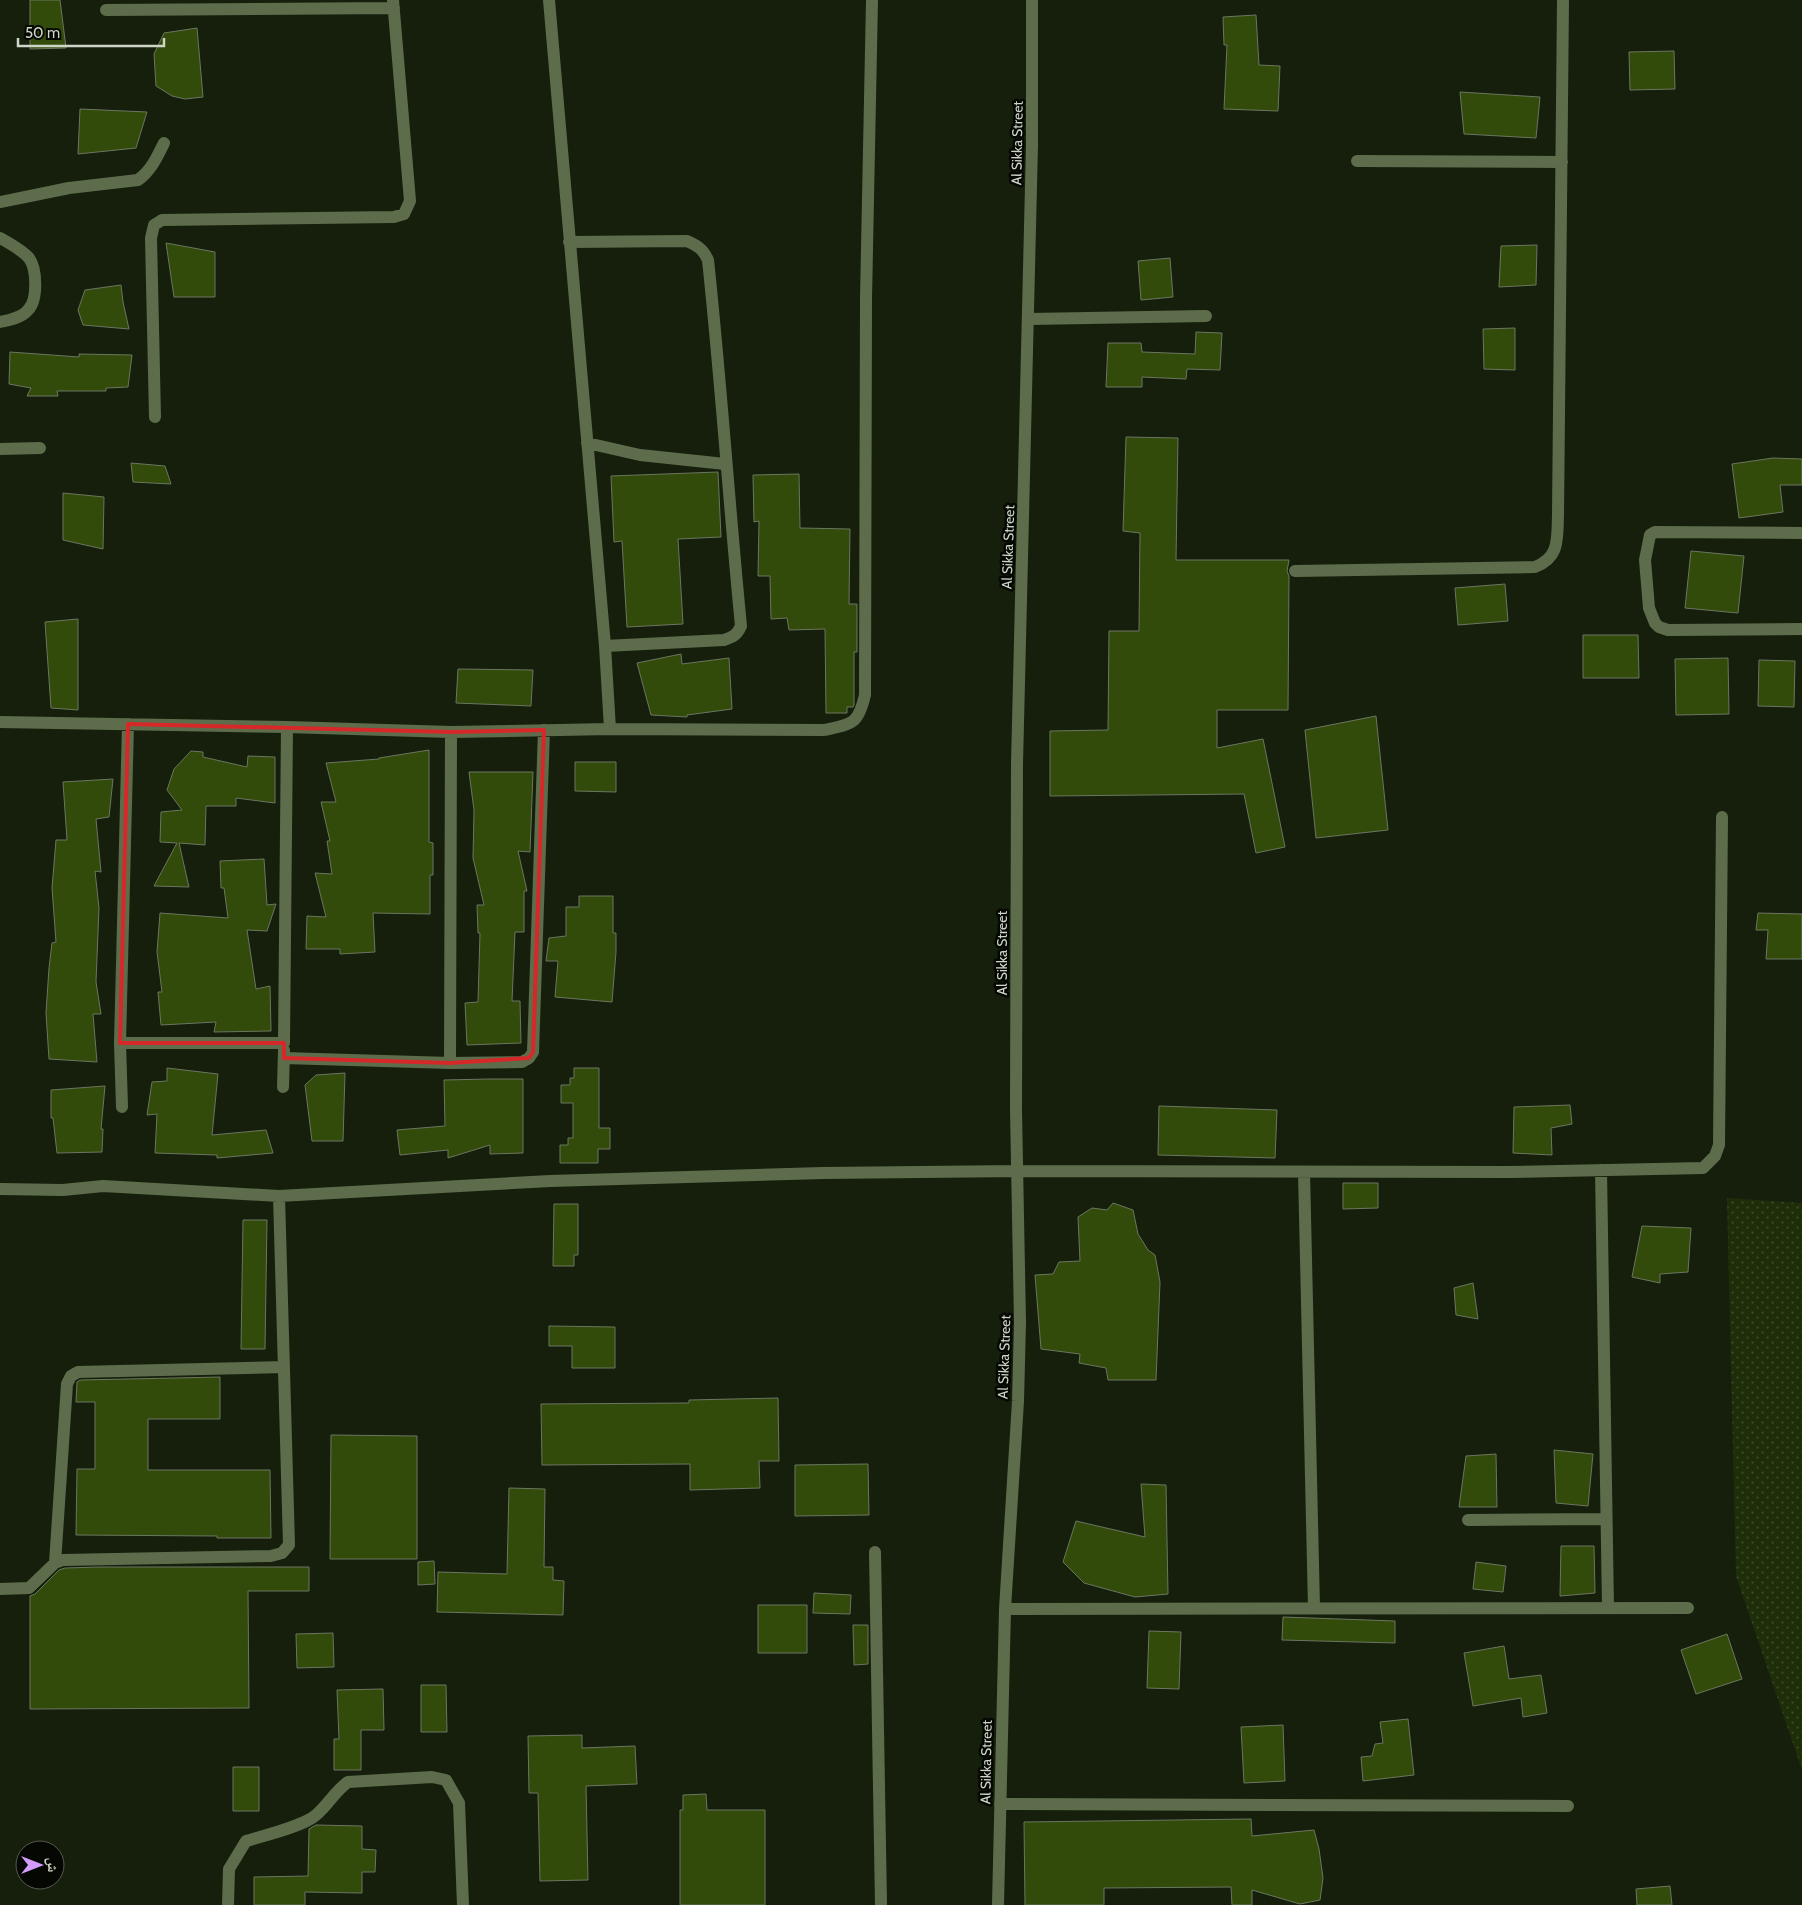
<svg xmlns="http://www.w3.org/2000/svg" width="1802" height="1905" font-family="Cabin,'Noto Naskh Arabic',sans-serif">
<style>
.grass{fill:url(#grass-dots)}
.building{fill:#324b0a;stroke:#6b7660}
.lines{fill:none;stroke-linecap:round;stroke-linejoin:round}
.minor{stroke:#5d6d4c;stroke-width:12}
.marked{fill:none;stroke:#d62828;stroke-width:4;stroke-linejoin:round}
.labels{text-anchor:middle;stroke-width:5;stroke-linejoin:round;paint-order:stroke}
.street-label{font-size:14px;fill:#ced5c8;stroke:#050802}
</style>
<defs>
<pattern id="grass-dots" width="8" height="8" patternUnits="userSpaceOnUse" patternTransform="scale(1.25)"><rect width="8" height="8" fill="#1e2e09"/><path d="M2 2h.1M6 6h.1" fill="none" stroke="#3e4b2b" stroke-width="1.8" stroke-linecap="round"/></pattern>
</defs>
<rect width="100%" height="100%" fill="#161f0c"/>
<path class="grass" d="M1727 1198 1802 1203V1770L1736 1576Z"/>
<path class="building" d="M30 0H60L66 48 30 49Z
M1256 15 1259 65 1280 66 1278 111 1224 109 1227 45H1224L1223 17Z
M197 28 203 97 185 99 172 96 156 86 154 54 164 33Z
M1674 51 1675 89 1630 90 1629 52Z
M1460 92 1540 97 1536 138 1464 134Z
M80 109 147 112 136 148 78 154Z
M166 243 215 252V297H174Z
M1537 245 1536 285 1499 287 1501 246Z
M1170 258 1173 297 1141 300 1138 261Z
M121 285 123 302 129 329 83 325 78 310 85 290Z
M1515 328V370L1484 369 1483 329Z
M1196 332 1222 333 1220 370 1187 369 1186 379 1142 377V387H1106L1108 343H1141L1142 352 1195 354Z
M10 352 79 357V354L132 355 128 387 106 388V391H57L58 396H27L31 388 9 384Z
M1126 437 1178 438 1176 560H1289L1287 571 1289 576 1288 710H1217V748L1263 739 1285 847 1256 853 1244 794 1050 796V731L1108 730 1109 631H1139L1140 533 1123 531Z
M1773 458 1802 459V485H1780L1783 512 1739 518 1732 464Z
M131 463 165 466 171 484 133 482Z
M718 472 721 537 678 539 683 624 627 627 622 541 614 542 611 476Z
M799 474 800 528 850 529 849 604H857V652H854V705L853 707H847V713H826L825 629 789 630 787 618 771 619 770 576H758L759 521 754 522 753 475Z
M63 493 104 497 103 549 63 540Z
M1691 551 1744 556 1738 613 1685 608Z
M1505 584 1508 621 1458 625 1455 588Z
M78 619V710L51 708 45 622Z
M1583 635H1638L1639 678H1583Z
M681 654 682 664 729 658 732 709 687 715V717L651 715 637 663Z
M1728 658 1729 714 1676 715 1675 659Z
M1759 660 1795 661 1794 707 1758 706Z
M458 669 533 670 531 706 456 703Z
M1376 716 1388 830 1316 838 1305 730Z
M429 750V842L433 843V875H430V914L373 913 375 952 340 954V949H306L307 916 326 917 315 873 332 874 327 841H330L321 802H336L326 763 379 759V758Z
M191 751 203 752V757L247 767 248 756 275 757V803L236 798V806H206L205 845 179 843 189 887 154 886 177 843 160 842 161 812 182 810 167 790 174 769Z
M575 762H616V792L575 791Z
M469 772H533L530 852 518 851 527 891H524V932H515L512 1001H520L521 1043 467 1045 465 1003 478 1002 480 933H478L477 905H484L473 858 474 810Z
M113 779 109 817 96 819 101 872 95 871 99 908 96 982 101 1014H93L97 1062 49 1059 46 1013 49 968 52 943 56 942 52 888 56 840H67L63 782Z
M264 859 267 905 276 904 267 931 247 930 256 989 270 986 271 1031 214 1032 216 1022 161 1025 158 992H162L157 952 160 913 228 918 224 888H221L220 861Z
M579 896H613V933H616V952L612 1002 555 997 558 961H546L549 938 566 936V907H579Z
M1758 913 1802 914V959H1766L1768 930H1756Z
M167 1068 218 1074 212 1135 266 1130 273 1153 217 1158V1155L155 1153 157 1114 147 1115 152 1082 167 1081Z
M574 1068H599V1128H610V1149H598V1163H560V1145H568V1138H573V1103H561V1085H570V1078H574Z
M345 1073 343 1141H312L305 1085 316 1075Z
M488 1079H523V1153L490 1154V1145L448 1158V1150L400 1155 397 1130 445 1126 444 1080Z
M105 1086 101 1129H103L102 1152 57 1153 53 1118H51V1090Z
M1570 1105 1572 1124 1551 1128 1552 1155 1513 1153 1514 1107Z
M1159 1106 1277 1110 1275 1158 1158 1155Z
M1343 1183H1378V1208L1343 1209Z
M1113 1203 1133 1210 1138 1234 1148 1250 1155 1255 1160 1282 1156 1380H1108L1106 1368 1079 1363 1080 1354 1041 1349 1035 1275 1053 1274 1059 1262 1080 1261 1078 1217 1092 1208 1107 1210Z
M554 1204H578V1255H574V1266H553Z
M243 1220H267L265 1349H241Z
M1642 1226 1691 1228 1688 1272 1660 1274V1283L1632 1277Z
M1473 1283 1478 1319 1456 1315 1454 1288Z
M549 1326 615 1327V1368H572V1346H549Z
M220 1377V1419H148V1470H270L271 1538H217V1536L76 1535 77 1469H95V1402H76L77 1382 80 1380Z
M778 1398 779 1461H759L760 1488 690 1490V1464L542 1465 541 1404 689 1403V1400Z
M331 1435 417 1436V1559H330Z
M1554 1450 1593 1454 1588 1506 1556 1503Z
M1496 1454 1497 1507H1459L1466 1456Z
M868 1464 869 1515 795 1516V1465Z
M1141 1484 1166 1485 1168 1594 1135 1597 1084 1583 1063 1562 1076 1521 1145 1537Z
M509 1488 545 1489 544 1567H553V1580L564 1581 563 1615 437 1612 438 1572 507 1574Z
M1561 1546H1594L1595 1593 1560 1596Z
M434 1561 435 1584 418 1585V1562Z
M1476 1562 1506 1566 1503 1592 1473 1589Z
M99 1567H309V1591H248L249 1708 30 1709V1596L35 1594 59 1570 65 1568Z
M814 1593 851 1595 850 1614 813 1613Z
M758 1605H807V1653H758Z
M1283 1617 1395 1621V1643L1282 1640Z
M853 1625H868V1664L854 1665Z
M1149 1631 1181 1632 1179 1689 1147 1688Z
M333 1633 334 1667 297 1668 296 1634Z
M1727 1634 1742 1679 1696 1694 1681 1650Z
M1504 1646 1509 1679 1541 1675 1547 1713 1523 1717 1521 1698 1473 1706 1464 1653Z
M421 1685H446L447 1732H421Z
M383 1689 384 1730H361V1770H334V1739H339L337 1690Z
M1408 1719 1414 1775 1363 1781 1361 1757 1372 1756 1375 1744 1383 1743 1380 1722Z
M1283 1725 1285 1781 1244 1783 1241 1727Z
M582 1735V1748L635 1746 637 1784 586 1786 588 1880 540 1881 538 1793H529L528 1736Z
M233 1767H259V1811H233Z
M706 1794 707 1810H765V1905H680V1810H683V1795Z
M1251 1819 1252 1836 1314 1830 1319 1849 1323 1878 1320 1900 1300 1904 1252 1890V1905H1232L1231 1887 1104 1888V1905H1025L1024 1822Z
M316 1825 362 1826V1849L376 1850 375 1872H362V1893L305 1892V1905H254V1877L308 1876 309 1829Z
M1670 1886 1672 1905H1637L1636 1889Z"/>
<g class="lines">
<path class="minor" d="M549 0 605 646 610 729
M106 10 394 8
M1357 161 1562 162
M0 202 69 188 138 180C151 171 157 157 164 143
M0 238C9 243 22 250 29 258 37 269 38 300 28 310 22 318 9 320 0 322
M569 242 687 241C698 246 703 249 708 260 721 382 729 504 741 626 737 635 733 637 724 640L605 646
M1029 319 1206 316
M155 417 151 238 154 225 162 220 394 217 404 214 410 201 393 0
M587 443 640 455 725 464
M0 449 40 448
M1802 533 1655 532 1650 535 1645 560 1649 608 1655 623 1659 627 1668 630 1802 629
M1295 571 1535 567C1560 557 1557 539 1558 516L1563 0
M0 722 287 727 451 732 610 729 824 730C852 724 858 725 865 695L866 299 872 0
M120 1043H284L287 727
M284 1058 450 1063 522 1062 529 1058 533 1052 544 730
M450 1063 451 732
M283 1087 284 1050
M122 1107 120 1043 128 724
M1601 1170 1608 1608
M1304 1172 1314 1608
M0 1189 63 1190 103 1186 279 1196 550 1181 823 1173 1019 1171 1509 1172 1703 1168 1715 1156 1719 1145 1722 817
M1468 1520 1606 1519
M875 1552 881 1905
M55 1563 67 1384 71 1376 78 1372 284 1367
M0 1589 29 1588 55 1563 63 1560 271 1556 282 1553 289 1545 279 1196
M1005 1609 1688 1608
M1000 1804 1568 1806
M228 1905 229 1869 246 1841C263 1836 304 1826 316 1815 328 1805 335 1791 348 1782L432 1777 446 1780 459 1803 463 1905
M998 1905 1005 1609 1018 1401 1020 1322 1016 1110 1017 764 1032 145V0"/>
</g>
<path class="marked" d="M128 724 451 732 544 730 533 1052 529 1058 450 1063 284 1058V1043H120Z"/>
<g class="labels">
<g class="street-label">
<text transform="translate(1017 143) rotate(-89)" y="5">Al Sikka Street</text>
<text transform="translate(1008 547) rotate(-88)" y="5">Al Sikka Street</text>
<text transform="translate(1002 953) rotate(-90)" y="5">Al Sikka Street</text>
<text transform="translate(1004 1357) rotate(-88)" y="5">Al Sikka Street</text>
<text transform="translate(986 1762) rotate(-89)" y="5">Al Sikka Street</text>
</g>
</g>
<g transform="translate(40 1865) rotate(90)"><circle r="24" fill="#050802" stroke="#555a51"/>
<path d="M0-4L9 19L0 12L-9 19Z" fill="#d39cfc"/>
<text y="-8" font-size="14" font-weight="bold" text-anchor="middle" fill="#ced5c8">ش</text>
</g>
<path d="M18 38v8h146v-8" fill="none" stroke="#ced5c8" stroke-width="2.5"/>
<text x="25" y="38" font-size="15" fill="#ced5c8" stroke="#050802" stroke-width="4" paint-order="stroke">50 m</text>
</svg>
